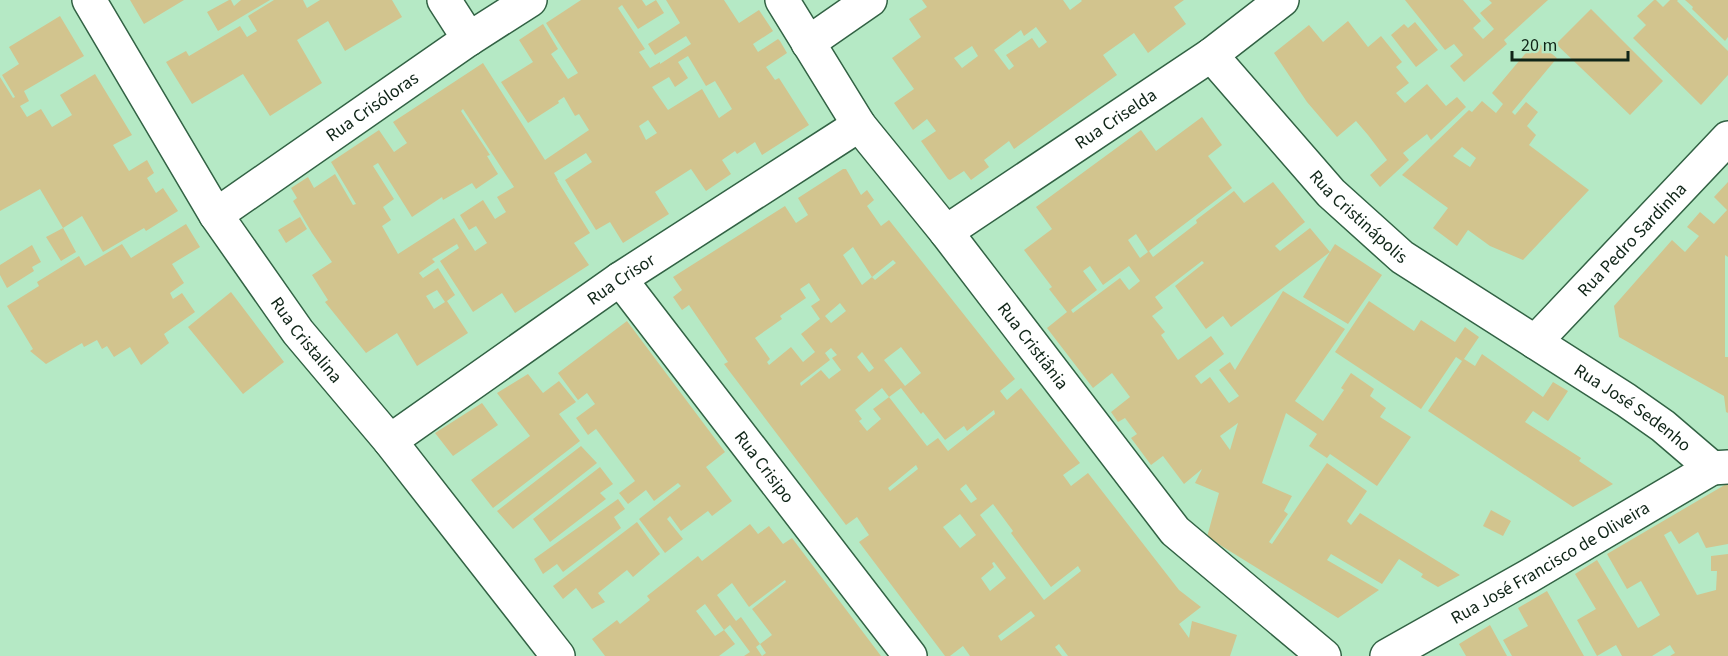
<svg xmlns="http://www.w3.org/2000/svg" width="1728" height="656" font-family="'Source Sans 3',sans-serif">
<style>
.building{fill:#d2c48e;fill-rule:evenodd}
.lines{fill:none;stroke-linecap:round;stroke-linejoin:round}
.minor-casing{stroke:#326244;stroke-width:36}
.minor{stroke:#fff;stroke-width:33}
.labels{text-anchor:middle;stroke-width:6;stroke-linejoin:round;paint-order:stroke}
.street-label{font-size:18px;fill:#0f2417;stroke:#b5e9c5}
</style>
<rect width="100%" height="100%" fill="#b5e9c5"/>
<path class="building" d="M130 0H184L144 24Z
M229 0H231L234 6 241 0H270L218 31 207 12Z
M274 0H303L307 8 320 0H392L402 17 345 51 328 21 297 40 322 83 270 116 243 74 192 104 166 62 186 51 189 56 240 26 247 37 257 31 248 16Z
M581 0H642L646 6 656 0 664 13 638 29 622 5 618 8 645 49 639 52 650 68 660 62V64L691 44 686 36 655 55 648 44 680 23 666 0H724L739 23 759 10 773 31 753 44 758 52 778 39 780 41 787 53 766 67 775 80 779 78 809 125 762 155 755 142 737 154 735 151 722 160 731 174 706 191 691 169 655 192 669 214 623 243 610 222 596 230 565 180 592 162 586 153 554 173 558 180H557L590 233 574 243 589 265 515 313 502 293 473 312 440 261 459 248 457 244 432 259 435 262 419 273 423 278 438 268 455 295 447 301 468 333 417 366 397 333 366 353 325 302 328 300 312 275 332 262 312 233 293 201 297 198 291 188 308 177 314 188 335 174 353 205 356 204 331 162 379 130 394 152 407 143 393 122 483 63 545 160 589 130 579 114 575 116 564 97 558 101 559 103 528 123 501 82 533 62 519 40 543 24 558 49 551 54 568 79 578 73 546 23ZM688 56 706 86 715 81 732 109 719 118 702 89 668 110 652 87 669 77 675 87 688 78 678 62ZM463 109 514 187 497 197 506 212 495 219 483 200 460 215 469 230 476 226 487 243 475 251 454 218 398 254 382 226 391 220 383 207 394 199 373 166 378 163 412 217 442 197 443 200 472 183 476 189 498 174 487 156 490 155 461 111ZM648 120 657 133 646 140 639 126ZM437 290 445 302 434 309 426 296Z
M922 0H1063L1070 10 1082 1 1081 0H1184L1174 7 1186 24 1148 53 1134 33 1103 55 1117 75 1014 149 1009 141 984 160 989 167 971 180 964 171 950 180 948 179 921 141 936 131 927 119 913 130 894 103 914 89 892 58 921 37 909 19 927 7ZM1036 27 1047 42 1039 48 1032 38 1006 55 1014 66 1009 70 994 50 1021 30 1024 36ZM972 46 978 56 962 68 954 58Z
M1405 0H1463L1481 21 1473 28 1483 39 1494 29 1480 13 1492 3 1489 0H1548L1504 40 1507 44 1464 82 1450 66 1463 55 1454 44 1445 50Z
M1654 0H1656L1663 7 1670 0H1678L1677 1 1728 51V75L1701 105 1633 38 1646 25 1637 16Z
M1685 0H1728V37L1725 41 1692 9 1693 7Z
M1591 9 1663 81 1630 115 1556 44Z
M60 16 84 56 24 91 29 101 20 106 27 117 41 109 52 127 72 115 60 95 95 74 132 135 113 145 129 171 147 160 154 173 147 178 156 193 163 188 178 211 146 231 144 228 103 252 82 216 63 228 76 252 61 261 46 237 63 228 40 189 0 211V77L13 98 15 97 2 75 19 64 9 47Z
M1348 21 1368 47 1381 36 1402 62 1396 67 1409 83 1396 93 1405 103 1427 84 1446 106 1457 97 1466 107 1431 140 1427 134 1403 153 1409 160 1380 187 1370 175 1387 160 1368 135 1356 121 1337 137 1307 102 1274 53 1309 25 1323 42Z
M1415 22 1438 50 1416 67 1391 35 1404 24 1408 28Z
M1536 41 1557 58 1512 112 1515 115 1526 102 1538 112 1527 126 1536 135 1529 145 1589 190 1523 260 1490 246 1468 230 1457 246 1433 228 1448 208 1402 175 1469 110 1472 112 1482 101 1496 113 1503 104 1492 93ZM1462 147 1476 158 1470 167 1453 156Z
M1202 117 1222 145 1208 156 1232 188 1149 251 1153 257 1197 223 1196 220 1234 191 1244 203 1273 182 1305 222 1275 246 1280 251 1310 228 1330 252 1335 244 1382 275 1348 324 1303 297 1330 252 1231 327 1223 316 1206 329 1175 286 1204 263 1202 261 1155 297 1163 308 1152 316 1165 332 1161 335 1178 360 1211 336 1224 354 1195 376 1201 384 1210 377 1229 403 1239 396 1219 370 1230 362 1235 370 1283 291 1345 329 1295 401 1323 421 1344 390 1341 388 1351 373 1374 389 1370 396 1386 408 1380 417 1411 437 1377 486 1330 454 1327 458 1309 446 1317 434 1286 413 1262 483 1292 496 1284 511 1288 514 1269 542 1272 544 1327 463 1367 491 1347 521 1351 525 1360 513 1460 575 1438 587 1421 577 1423 574 1399 559 1382 584 1331 554 1327 560 1379 590 1338 618 1207 537 1219 493 1195 483 1202 469 1184 484 1163 456 1151 465 1131 438 1137 434 1125 418 1118 422 1111 412 1130 397 1112 373 1093 388 1047 328 1067 312 1049 289 1052 287 1024 250 1052 229 1036 207 1141 130 1156 151ZM1136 234 1148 252 1140 258 1128 240ZM1090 266 1103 285 1129 266 1140 281 1129 290 1120 278 1073 313 1071 310 1097 290 1083 271ZM1238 423 1230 450 1220 436Z
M843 169H846L861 195 867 190 874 200 867 206 881 226 889 220 1015 379 1000 391 1007 400 1021 388 1080 463 1063 475 1071 486 1088 473 1179 590 1201 607 1179 624 1189 638 1192 621 1237 635 1230 656H1068L1059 644 1055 647 1062 656H970L963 646 950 656H945L859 542 869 535 857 517 846 525 724 364 728 362 689 305 682 310 673 297 682 290 673 277 785 206 796 223 808 215 798 198ZM853 247 872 277 862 285 843 255ZM893 260 896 263 875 280 872 277ZM809 283 820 300 811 306 820 319 801 334 815 352 803 362 791 347 769 365 767 362 770 359 755 338 782 319 780 316 806 298 800 289ZM840 303 846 311 831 323 825 316ZM901 347 921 373 905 386 884 360ZM831 348 837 355 832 358 841 370 829 379 821 370 801 386 800 383 830 360 825 353ZM862 352 874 368 869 372 857 357ZM882 388 889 397 873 409 881 419 867 431 859 421 862 419 855 410ZM901 388 921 414 923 412 945 440 964 426 967 431 994 410 995 414 948 451 938 438 927 446 889 397ZM916 465 918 469 890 491 888 488ZM966 484 977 499 971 503 960 489ZM993 504 1013 531 1011 533 1051 587 1078 566 1081 571 1044 600 980 515ZM960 514 976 535 960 548 943 527ZM994 562 1006 578 990 591 981 578 994 567 992 563ZM1031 611 1035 616 1001 641 998 636Z
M1728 182V257L1725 255V357H1728V413L1726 412 1724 396 1619 337 1614 306 1672 240 1685 252 1699 236 1687 227 1700 212 1714 224 1727 210 1714 197Z
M300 217 307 229 286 243 278 230Z
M186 224 200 247 172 264 184 283 170 293 173 299 182 293 195 312 164 334 169 343 141 365 130 347 114 357 107 346 102 349 97 340 84 347 82 343 46 364 30 351 33 349 7 306 39 286 37 282 79 256 85 266 122 244 131 258Z
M32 245 41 262 32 267 34 271 7 288 0 275V265Z
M231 292 284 362 243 394 188 327Z
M1369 301 1414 331 1421 320 1455 342 1465 327 1479 337 1464 359 1475 366 1482 354 1543 397 1553 382 1568 391 1548 421 1533 411 1525 422 1581 458 1579 461 1613 484 1573 507 1428 411 1462 361 1456 357 1421 409 1335 352Z
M627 321 725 452 706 467 732 501 712 516 708 511 681 531 670 516 667 519 683 539 665 553 639 519 681 486 678 483 654 501 646 490 628 504 619 493 635 481 596 429 588 435 576 418 595 404 587 393 578 400 558 373Z
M528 374 543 393 559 381 576 402 559 414 580 441 493 508 471 480 530 436 497 393Z
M482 403 498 425 453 456 435 433Z
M581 446 597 463 513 529 497 511Z
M600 467 613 484 600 493 606 499 550 542 533 519Z
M1728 483V544L1706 548 1698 532 1679 544 1671 531 1664 535 1697 595 1716 590 1717 571H1711V556L1728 554V656H1670L1675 653 1670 645 1652 656H1622L1616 645 1597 656 1577 620 1596 609 1575 574 1597 560 1638 628 1647 623 1660 615 1641 581 1627 589 1607 554Z
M618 499 625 509 614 517 621 528 563 572 557 564 543 574 534 559Z
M1491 510 1511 521 1503 536 1483 526Z
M637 522 660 554 633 577 627 570 598 593 605 602 592 609 576 588 563 599 553 586Z
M750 524 758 534 769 526 783 544 792 538 881 656H744L750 652 730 625 724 630 705 604 696 611 715 636 724 630 735 644 719 656H605L592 639 617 620 620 624 650 600 647 596 698 556 702 561ZM785 580 786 582 752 609 772 635 760 644 766 653 762 656 756 647 760 644 741 617 736 621 717 595 732 583 749 607Z
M1547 591 1584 656H1512L1503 640 1528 626 1518 608Z
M1490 625 1507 656H1466L1459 644Z"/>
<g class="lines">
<defs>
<g id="minor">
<path id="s1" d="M89 0 216 215 298 332 390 441 558 656"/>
<path d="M444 0 469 39"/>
<path id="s2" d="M782 0 859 125 946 232 1175 531 1324 656"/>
<path d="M808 43 870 0"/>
<path id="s3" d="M1211 55 1331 193 1402 257 1626 400 1663 426 1712 468 1728 467"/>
<path id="s4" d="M216 215 469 39 530 0"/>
<path id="s5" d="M946 232 1211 55 1282 0"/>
<path id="s6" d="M620 279 910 656"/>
<path id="s7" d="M1535 342 1728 138"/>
<path id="s8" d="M390 441 620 279 859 125"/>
<path id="s9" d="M1387 656 1529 576 1712 468"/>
</g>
</defs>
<use href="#minor" class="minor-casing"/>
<use href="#minor" class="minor"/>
</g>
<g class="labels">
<g class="street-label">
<text dy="6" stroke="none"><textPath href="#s4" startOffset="190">Rua Crisóloras</textPath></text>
<text dy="6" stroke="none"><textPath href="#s5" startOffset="204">Rua Criselda</textPath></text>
<text dy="6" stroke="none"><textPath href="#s3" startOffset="219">Rua Cristinápolis</textPath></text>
<text dy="6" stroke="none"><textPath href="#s7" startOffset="141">Rua Pedro Sardinha</textPath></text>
<text dy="6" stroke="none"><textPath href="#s8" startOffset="282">Rua Crisor</textPath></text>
<text dy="6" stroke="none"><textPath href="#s1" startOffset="404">Rua Cristalina</textPath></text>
<text dy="6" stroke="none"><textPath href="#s2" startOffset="428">Rua Cristiânia</textPath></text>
<text dy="6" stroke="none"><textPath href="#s3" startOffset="554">Rua José Sedenho</textPath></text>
<text dy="6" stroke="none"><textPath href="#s6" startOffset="237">Rua Crisipo</textPath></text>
<text dy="6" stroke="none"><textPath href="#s9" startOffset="188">Rua José Francisco de Oliveira</textPath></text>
</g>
</g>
<path d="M1512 51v9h116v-9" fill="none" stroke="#0f2417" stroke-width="3"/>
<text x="1521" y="51" font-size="18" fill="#0f2417" stroke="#b5e9c5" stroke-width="4.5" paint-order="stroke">20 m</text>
</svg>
